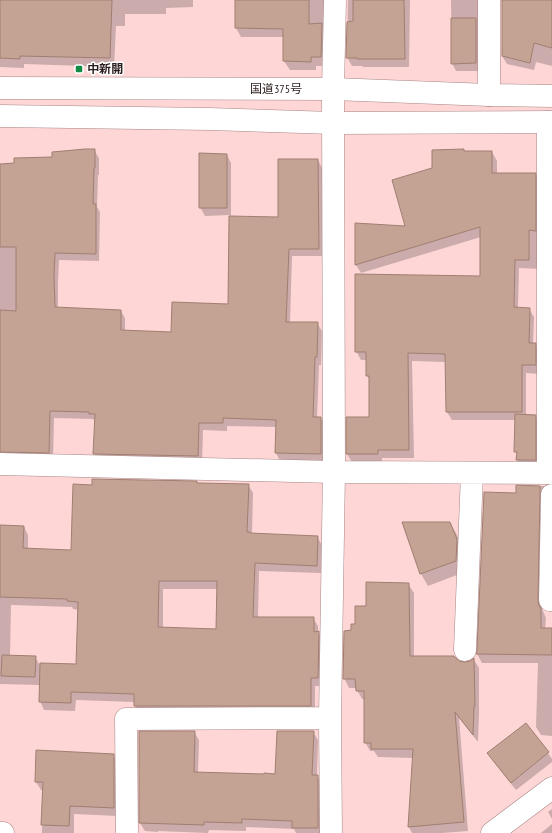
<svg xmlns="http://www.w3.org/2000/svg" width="552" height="833" font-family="'PT Sans Narrow','Noto Sans JP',sans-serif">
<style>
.shadow{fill:#0003;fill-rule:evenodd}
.building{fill:#c5a394;stroke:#9f7f71;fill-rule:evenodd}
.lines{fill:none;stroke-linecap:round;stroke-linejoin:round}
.minor-casing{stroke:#a98585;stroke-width:23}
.highway-casing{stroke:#a98585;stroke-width:23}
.minor{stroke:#fff;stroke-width:22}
.highway{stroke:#fff;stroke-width:22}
.poi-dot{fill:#118b46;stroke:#fff;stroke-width:1.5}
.labels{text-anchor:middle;stroke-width:3;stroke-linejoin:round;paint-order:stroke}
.poi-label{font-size:12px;font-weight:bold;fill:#2c1e1e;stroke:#fff;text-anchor:start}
.street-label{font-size:12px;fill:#2c1e1e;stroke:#fff}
</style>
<rect width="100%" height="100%" fill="#fed6d6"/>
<path class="shadow" d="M0 0H193V7L166 8V14H125V26H116L114 67 24 64V68L0 67Z
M236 0H332L326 66H316V70H290L284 61V37H241L236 28Z
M348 0H410L409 67H363L362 66H352L347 57Z
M451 0H484L480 71H456L452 63Z
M502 0H552V66L536 62 534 70 507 64 502 56Z
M94 150 99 158V175H98L97 207 100 212 99 261 59 260 58 284V309L121 311 125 318V331L172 333 229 305 230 215 205 216 200 207 227 155 231 163V217L279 218 318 160 322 168V256H292L290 323H317L322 331 321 365H319L317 418H321L325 425V462L280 461 276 453 277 427 227 426V431L203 430 202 464 99 461 94 453 95 422 93 419 54 418 53 460H0V165L15 164Z
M464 152H492L497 161V174H535L540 183V269L519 268 518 308 529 309 534 317 533 344H535L540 352V374L526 373V416H535L540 424V468H522L517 460 518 456 515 451 516 420H452L447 412 446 362 412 361 414 458H382V462H352L347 454 370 418V380L367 375V360H361L356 351 481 277V237L361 273 356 265V224L407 227 433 169Z
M197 482 198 484 248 485 253 493 252 534 317 537 322 545 321 573 259 571 258 618H313L318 626V632L323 640 322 686H315V713L139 714 135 706V702L76 700 75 711 44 710 40 701V685L0 684V526L24 527 28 535V549L72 551 93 486ZM163 589H218L217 630 163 628ZM11 605 72 607 73 609 79 610 77 665 41 667 35 657 10 656Z
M517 486H544L548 494 544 504 542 609 546 618 545 629H552V736L541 735 536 727 538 663H482L477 654 517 494Z
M403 523H450L457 535 463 552 462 573 428 586 421 574Z
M408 584 414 593V657L458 662 465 663 474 660 479 668V714L478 742 459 718 468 831 442 833H412L409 827 413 758 378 757 374 751H370L365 742V699H362L357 690 356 688H349L344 678 352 631 367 607Z
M526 724 548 753 552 759V762L516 790 493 761 489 753Z
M194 732 199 740 198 773 276 775 313 732 318 740 317 776 322 784 323 833H296L294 829 246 827V831L209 830 208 833 158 831V832L145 831 140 823Z
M113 755 118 763V816L74 814V833H42L43 790H41L36 782Z
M552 809V819L548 812Z
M552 824V833H541Z"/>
<path class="building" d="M0 0H112L110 58 20 56V59L0 58Z
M235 0H309V24L322 23 321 57H311V62L283 61V29L235 28Z
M353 0H404L405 59H357V58H346L347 22 353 21Z
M502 0H552V48L534 43 530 63 502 56Z
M451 18H476V63L451 64Z
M85 149H95V168H94L93 204H96V254L55 253 54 276 55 307 121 310V330L171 332 172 302 228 304 229 216 278 217V159H318L319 249H289L286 322H318L317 357H315L313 417H321V454L275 453 276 420 223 418V423H199L198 456 93 454 95 414H89V412L50 411 49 453 0 452V310L16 311V247H0V164L14 163V158L52 157V152Z
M464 149V151H492V173H536V231L529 230V260H515L514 307 530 308 529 343H536V365H522V412H446L445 354 408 353 409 450H378V454H346V417H369V376H366V352H355V274L480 276V227L355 265V223L405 226 392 180 432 168V150Z
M199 153 227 154V208H199Z
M515 414 536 415V460H516L517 452H514Z
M92 479 197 481V483L249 484 247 532H250V533L318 536 317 566 255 563 253 617H314V632L319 631 318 678H311V706H134V694L71 692V703L39 702 40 663 76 664 78 602 67 601V599L0 597V525L24 526 23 548 70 550H71L73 484 92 485ZM159 581H217L216 629 158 627Z
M516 485 540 486V495L538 600 539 606 541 608V628H552V655L476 654 477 650 484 492 516 493Z
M402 522H450L457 539 456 561 420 574Z
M366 582 409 583 410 656H454L459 661 465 662 470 661 474 658 475 706H474L473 735 455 712 464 822 408 827 413 749H371V743H364V691H356L355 679H343L344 631 351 630V624H355V606H366Z
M2 655 36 656 35 677 1 676Z
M526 723 549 752 511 783 487 753Z
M139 731H195L194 772 264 774V773L275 774 277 731H314L312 775H318V828H292V821L242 819V823L204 822V825L139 823Z
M36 750 114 754V808L70 806 69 826 41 825 43 782H35Z"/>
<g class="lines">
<defs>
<path id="minor" d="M489 95V0
M0 464 334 472 552 473
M548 473V122
M552 495 550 600H552
M465 650 472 473
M0 833H3
M127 833 126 719 330 718
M331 833 330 718 334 472 333 89 335 0
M492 833 552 788"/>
<path id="highway" d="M0 88 333 89 489 95 552 96
M0 116 209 119 333 123 552 122"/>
</defs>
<use href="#minor" class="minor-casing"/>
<use href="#highway" class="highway-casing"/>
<use href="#minor" class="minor"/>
<use href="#highway" class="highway"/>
</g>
<rect class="poi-dot" x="75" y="65" width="8" height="8" rx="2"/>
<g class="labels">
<g class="poi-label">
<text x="87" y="73">中新開</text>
</g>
<g class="street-label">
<text x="276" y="93">国道375号</text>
</g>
</g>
</svg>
